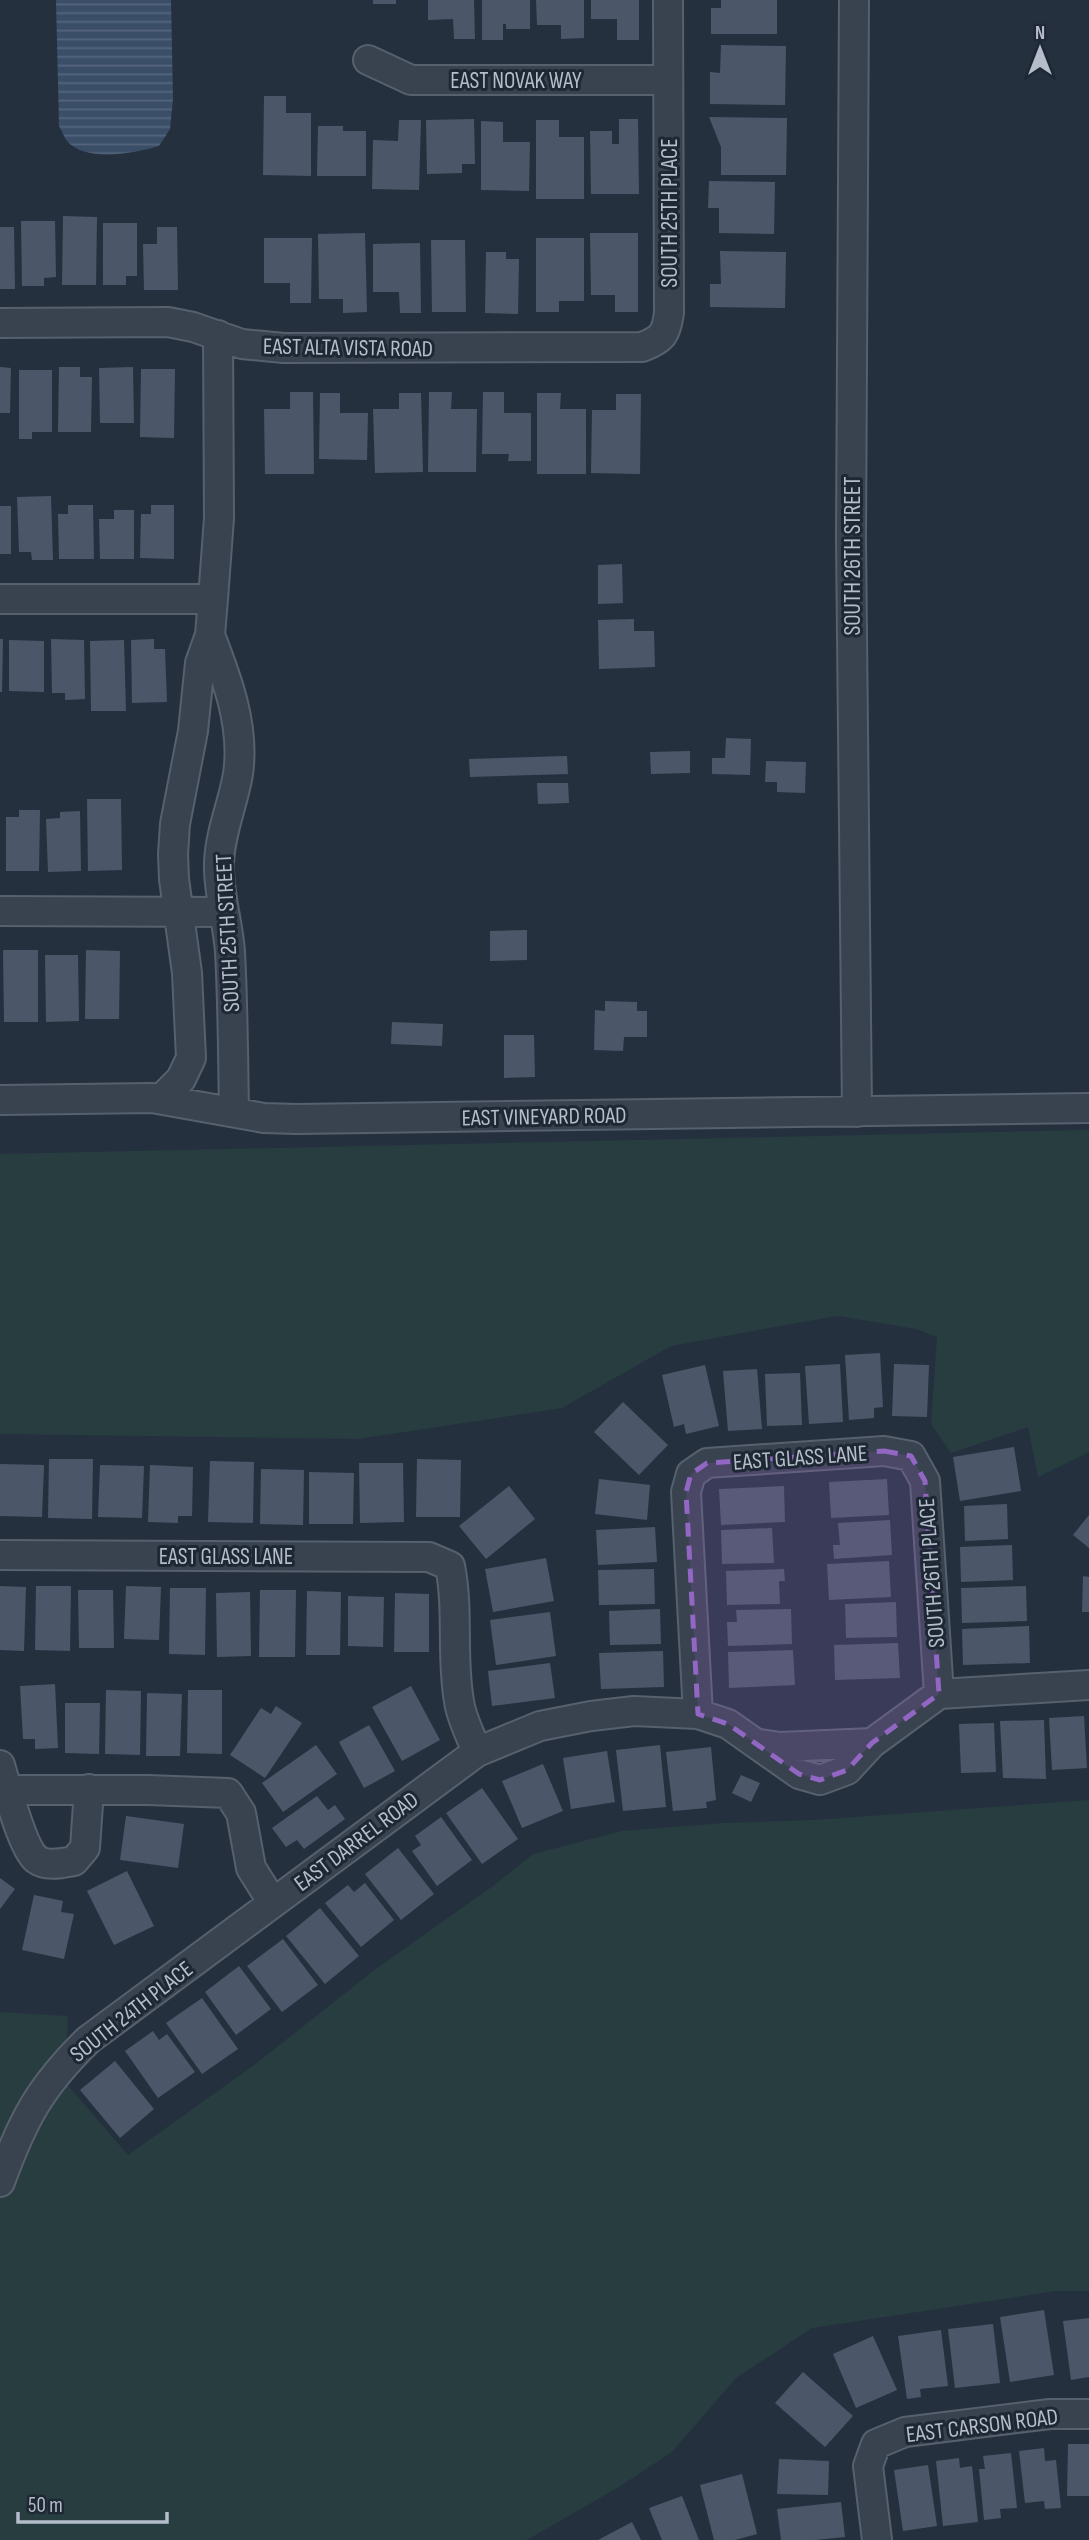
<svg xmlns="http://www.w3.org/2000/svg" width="1089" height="2540" font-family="'Sofia Sans Condensed',sans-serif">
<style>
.green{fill:#273d40}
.water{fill:url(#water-rules)}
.building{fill:#4b5768}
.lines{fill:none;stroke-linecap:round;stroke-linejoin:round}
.minor-casing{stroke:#57606d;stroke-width:32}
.minor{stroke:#39424f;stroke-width:28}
.marked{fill:#9266c3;fill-opacity:0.2;stroke:#9266c3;stroke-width:5;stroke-dasharray:14 9;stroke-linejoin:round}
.labels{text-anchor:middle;stroke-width:6;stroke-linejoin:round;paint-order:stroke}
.street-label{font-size:23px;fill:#b5bdca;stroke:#1e2734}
</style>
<defs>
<pattern id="water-rules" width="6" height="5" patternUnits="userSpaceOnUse" patternTransform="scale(1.75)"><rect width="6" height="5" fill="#3b4e68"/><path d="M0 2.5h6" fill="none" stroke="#55667c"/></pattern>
</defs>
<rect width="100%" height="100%" fill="#25303f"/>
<path class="green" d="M1089 1130V1452L1038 1477 1028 1427 951 1453 931 1424 937 1337 916 1329 838 1316 802 1322 671 1346 562 1408 358 1439 0 1434V1154Z
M1089 1800V2291H1055L812 2328 736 2378 672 2452 619 2487 527 2540H0V2012L68 2016 65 2082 128 2155 258 2062 373 1971 493 1886 533 1854 622 1831 724 1823 814 1820Z"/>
<path class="water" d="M56 0H171L173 99 170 129 159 146C135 153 86 163 67 141 64 137 62 131 59 126Z"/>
<path class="building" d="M373 0H396V4H373Z
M428 0H474L475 39H454L453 19 428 20Z
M482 0H530V29H506V24H503V40H482Z
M536 0H584V38L561 39V25H537Z
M591 0H639V40H617V19H591Z
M721 0H777V34H711V8H721Z
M721 45 786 46 785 105 710 104V72L720 73Z
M264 96H286V113H311V176L263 175Z
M709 117 787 118 786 175H721V147Z
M474 119 475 164H462V173L427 174 426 120Z
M619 119H638L639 194H591L590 131H612V144H619Z
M399 120H421L419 190 372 189 373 140 398 141Z
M536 120H559V137H584V199H536Z
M481 121 503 122V142H530L529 191 481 190Z
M318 126H343V131H366V176H317Z
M709 181 775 182 774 234 719 233V208H708Z
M63 216 97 217 96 285H62Z
M21 221H55L56 277 44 278V286H22Z
M103 223H137V276H126V285H103Z
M0 227H14L15 289H0Z
M157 227H177L178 290H144L143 244H157Z
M365 233 367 312 343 313V299H319L318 234Z
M590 233H638V312H615V295H591Z
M264 238H312L311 303H290V283H264Z
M536 238H584V301H559V312H536Z
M431 240H465L466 312H432Z
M420 243 421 313H400L399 292H373V244Z
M720 251 786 252 785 308 710 307V284H721Z
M486 252H506V259H519L518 314 485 313Z
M0 367 11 368 10 413H0Z
M59 367H80V377H92L91 432H58Z
M133 367 134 423H100L99 368Z
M141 369H175L174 438 140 437Z
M19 370H52V432H32V439H19Z
M290 392H313L314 474H265L264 409H290Z
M429 392H452L451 409H477L476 472H428Z
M483 392H504V413H531V461H508L509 454H482Z
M320 393H340V413H368L367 460 319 459Z
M399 393H421L423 472 375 473 373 409H399Z
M537 393H561L560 409H586V474H537Z
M616 394H641L640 474 591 473 592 410H616Z
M51 496 53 560H32L31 552H19L17 497Z
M68 505H93L94 559H59L58 514H68Z
M151 505H174V559L140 558 141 514H151Z
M0 506H11V554H0Z
M114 510H134V559H100L99 519H114Z
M622 564 623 603 598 604V565Z
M634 619V631H654L655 667 599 669 598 620Z
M0 639H3L2 692H0Z
M51 639 84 640 85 699 65 700V693H52Z
M154 639V649H165L167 702 132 703 131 640Z
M9 640 44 641V692L9 691Z
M124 640 126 711H91L90 641Z
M726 738 751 739 750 775 712 774V758H725Z
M690 751V773L651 774 650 752Z
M567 756 568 774 470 777 469 759Z
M766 761 806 762 805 793 777 792V782H765Z
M537 783H568L569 803 538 804Z
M87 799H121L122 870 88 871Z
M19 810H40L39 871H6V817H19Z
M80 811 81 871 48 872 46 819 60 818V812Z
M527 930V960L490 961V931Z
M3 950H38V1022H4Z
M86 950 120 951 119 1019H85Z
M45 955H78L79 1021 46 1022Z
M605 1001 637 1002V1011H647V1037H624L623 1051 594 1050 595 1010 605 1011Z
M392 1022 443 1024 442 1046 391 1044Z
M504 1035H534L535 1077 504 1078Z
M880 1353 883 1407 874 1408V1418L849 1420 845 1355Z
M840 1364 843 1422 809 1424 805 1366Z
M894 1364 929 1365 927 1417 892 1416Z
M705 1365 719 1426 686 1434 684 1424 674 1427 662 1375Z
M757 1369 762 1429 728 1431 723 1371Z
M800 1373 802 1425 767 1426 765 1374Z
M623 1402 668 1445 639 1475 594 1432Z
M1014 1447 1021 1491 960 1501 953 1457Z
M49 1459H93L92 1519 48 1518Z
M417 1459 461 1460 460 1517H416Z
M210 1461 254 1462 253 1523 208 1522Z
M359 1463H403L404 1522 360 1523Z
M0 1464 44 1465 42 1517 0 1516Z
M100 1465 144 1466 142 1518 98 1517Z
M150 1465 193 1467 192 1516H178V1523L148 1522Z
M261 1469 304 1470 303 1525 260 1524Z
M309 1472 354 1473 353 1524H309Z
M599 1479 650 1485 647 1520 595 1514Z
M887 1479 889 1515 831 1518 829 1482Z
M509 1486 535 1519 486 1559 459 1526Z
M784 1486 785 1522 721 1525 719 1489Z
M1007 1504 1008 1539 965 1541 964 1506Z
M1089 1515V1548L1073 1535Z
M890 1520 892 1555 834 1559 833 1545H840L838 1523Z
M655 1527 657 1562 598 1565 596 1530Z
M772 1528 774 1563 722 1564 721 1530Z
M1012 1545 1013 1580 961 1582 960 1547Z
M546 1558 554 1601 493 1612 485 1569Z
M889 1561 891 1597 829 1600 827 1564Z
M654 1569 655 1604 599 1605 598 1570Z
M784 1569 785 1581H779L780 1604 727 1605 726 1571Z
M1083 1576 1089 1577V1612H1082Z
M0 1586 26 1587 24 1651 0 1650Z
M36 1586H71L70 1651 35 1650Z
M126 1586 161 1587 159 1640 124 1639Z
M1026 1586 1027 1621 962 1623 961 1588Z
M170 1588H206L205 1655 169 1654Z
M78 1590H113L114 1648H79Z
M260 1590H296L295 1657H259Z
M307 1591 341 1592 340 1655H306Z
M250 1592 251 1656 217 1657 216 1593Z
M395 1593 429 1594V1652H394Z
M348 1596 384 1597 383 1647 348 1646Z
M896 1602 897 1637 846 1638 845 1604Z
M660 1609 661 1644 610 1645 609 1611Z
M791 1609 792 1644 728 1646 727 1622H737L736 1610Z
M550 1612 556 1656 496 1665 490 1620Z
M1029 1626 1030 1663 963 1665 962 1629Z
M898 1643 900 1678 835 1680 834 1645Z
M793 1650 795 1685 729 1688 728 1652Z
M663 1651 664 1687 601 1689 599 1653Z
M550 1663 555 1698 492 1706 488 1671Z
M55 1684 58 1748 35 1749V1739H23L20 1686Z
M411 1686 440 1740 402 1761 372 1707Z
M106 1690 141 1691 140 1755 105 1754Z
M188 1690H222V1754L187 1753Z
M147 1693 182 1694 180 1756H146Z
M65 1703H100L99 1754 65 1753Z
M276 1706 302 1723 265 1778 230 1755 261 1708 271 1714Z
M1084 1716 1087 1768 1052 1770 1049 1718Z
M1044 1720 1046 1779 1003 1778 1000 1721Z
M994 1723 996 1772 961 1773 959 1724Z
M369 1725 395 1771 364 1788 339 1742Z
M316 1745 337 1774 283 1812 262 1783Z
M660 1745 666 1807 623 1811 616 1750Z
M711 1747 716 1800 706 1802 707 1808 673 1811 666 1752Z
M607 1751 615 1802 571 1809 563 1758Z
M543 1764 563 1811 522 1828 502 1781Z
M741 1775 760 1783 751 1802 732 1793Z
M482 1788 518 1839 482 1864 446 1813Z
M317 1796 328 1810 335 1805 345 1819 304 1849 297 1840 286 1847 272 1828Z
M126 1816 184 1824 178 1868 120 1860Z
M441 1817 472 1860 437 1886 412 1851 421 1845 415 1836Z
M398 1848 434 1894 401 1920 365 1874Z
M127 1871 154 1926 114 1945 87 1891Z
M0 1878 15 1889 0 1909Z
M365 1883 394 1920 361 1947 325 1903 348 1885 354 1892Z
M34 1895 63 1901 61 1912 74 1914 64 1959 22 1950Z
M320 1908 359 1956 325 1984 286 1936Z
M283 1939 318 1985 282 2012 247 1966Z
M239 1966 271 2009 236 2035 205 1992Z
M202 1998 238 2049 202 2074 166 2023Z
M153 2031 159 2040 167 2034 195 2072 158 2098 125 2051Z
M115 2061 154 2109 120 2138 80 2090Z
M1044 2310 1054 2375 1010 2382 1000 2317Z
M1089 2318V2377L1071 2380 1063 2321Z
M993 2324 1000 2383 955 2388 948 2329Z
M941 2330 948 2386 920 2389 921 2397 907 2399 898 2336Z
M873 2336 897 2390 856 2408 833 2354Z
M803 2372 853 2416 825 2447 775 2403Z
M1068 2444H1089V2496H1067Z
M1044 2448 1045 2461 1056 2460 1061 2508 1045 2509 1044 2501 1025 2503 1019 2451Z
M1011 2453 1017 2508 1000 2509 1001 2518 984 2520 979 2469H985L983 2456Z
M959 2458 960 2468 972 2466 978 2522 943 2526 936 2461Z
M779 2459 829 2461 828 2495 777 2494Z
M928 2465 937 2526 903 2531 894 2470Z
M742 2474 757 2534 735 2540H714L700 2485Z
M682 2496 699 2540H662L649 2508Z
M841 2502 845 2537 815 2540H781L777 2509Z
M632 2522 641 2540H598Z"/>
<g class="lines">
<defs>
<path id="minor" d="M854 0 851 539 857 1112
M368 60 411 80H668
M0 323 168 322 193 327 242 344 284 348 642 347C663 339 666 334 669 313L668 0
M0 599H213
M210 635C227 679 245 726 238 774 233 804 220 832 219 863 218 893 228 922 230 952 233 1006 233 1059 234 1112
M0 911 222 912
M161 1099 181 1079 191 1058 187 973 174 879 173 854 175 824 193 731 200 663 210 635 213 599 219 518 218 335
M0 1100 152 1098 264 1118 297 1119 1089 1108
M0 1555 429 1557 450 1566C459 1611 451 1657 459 1701 461 1718 471 1736 477 1752
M698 1714 686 1492 691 1474 707 1463 884 1451 911 1456 925 1481 939 1694
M760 1744 780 1747 872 1743
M0 1765C6 1785 22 1847 36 1859 46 1867 63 1863 74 1861L85 1848 89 1789
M8 1790H148L228 1793 241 1813 251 1868 273 1903
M0 2182C23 2119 40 2087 88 2040L477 1752 540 1726 591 1716 634 1711 698 1714 728 1724 799 1774 820 1780 847 1770 872 1743 939 1694 1089 1685
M877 2540 868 2466 876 2444 905 2432 1050 2414H1089"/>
</defs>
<use href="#minor" class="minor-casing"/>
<use href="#minor" class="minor"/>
</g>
<path class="marked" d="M884 1451 911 1456 925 1481 939 1694 872 1743 847 1770 820 1780 799 1774 728 1724 698 1714 686 1492 691 1474 707 1463Z"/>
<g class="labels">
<g class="street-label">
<text x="516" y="88">EAST NOVAK WAY</text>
<text transform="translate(669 213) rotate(-90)" y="8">SOUTH 25TH PLACE</text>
<text transform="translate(348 347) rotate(1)" y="8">EAST ALTA VISTA ROAD</text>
<text transform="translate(852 556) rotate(-90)" y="8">SOUTH 26TH STREET</text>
<text transform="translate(227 933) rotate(-93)" y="8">SOUTH 25TH STREET</text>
<text transform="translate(544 1116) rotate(-1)" y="8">EAST VINEYARD ROAD</text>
<text transform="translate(800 1457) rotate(-4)" y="8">EAST GLASS LANE</text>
<text x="226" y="1564">EAST GLASS LANE</text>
<text transform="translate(931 1573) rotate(-94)" y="8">SOUTH 26TH PLACE</text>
<text transform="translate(356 1841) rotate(-37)" y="8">EAST DARREL ROAD</text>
<text transform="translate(131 2011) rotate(-38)" y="8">SOUTH 24TH PLACE</text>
<text transform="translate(982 2425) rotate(-7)" y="8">EAST CARSON ROAD</text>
</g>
</g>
<g transform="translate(1040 49)" stroke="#1e2734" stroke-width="5" paint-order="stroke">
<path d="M0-5L12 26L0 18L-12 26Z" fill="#b5bdca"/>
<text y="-10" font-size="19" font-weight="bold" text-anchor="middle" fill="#b5bdca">N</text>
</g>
<path d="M18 2512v10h149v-10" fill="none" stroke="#b5bdca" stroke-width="3.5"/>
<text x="28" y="2512" font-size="21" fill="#b5bdca" stroke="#1e2734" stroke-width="5" paint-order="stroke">50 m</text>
</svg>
